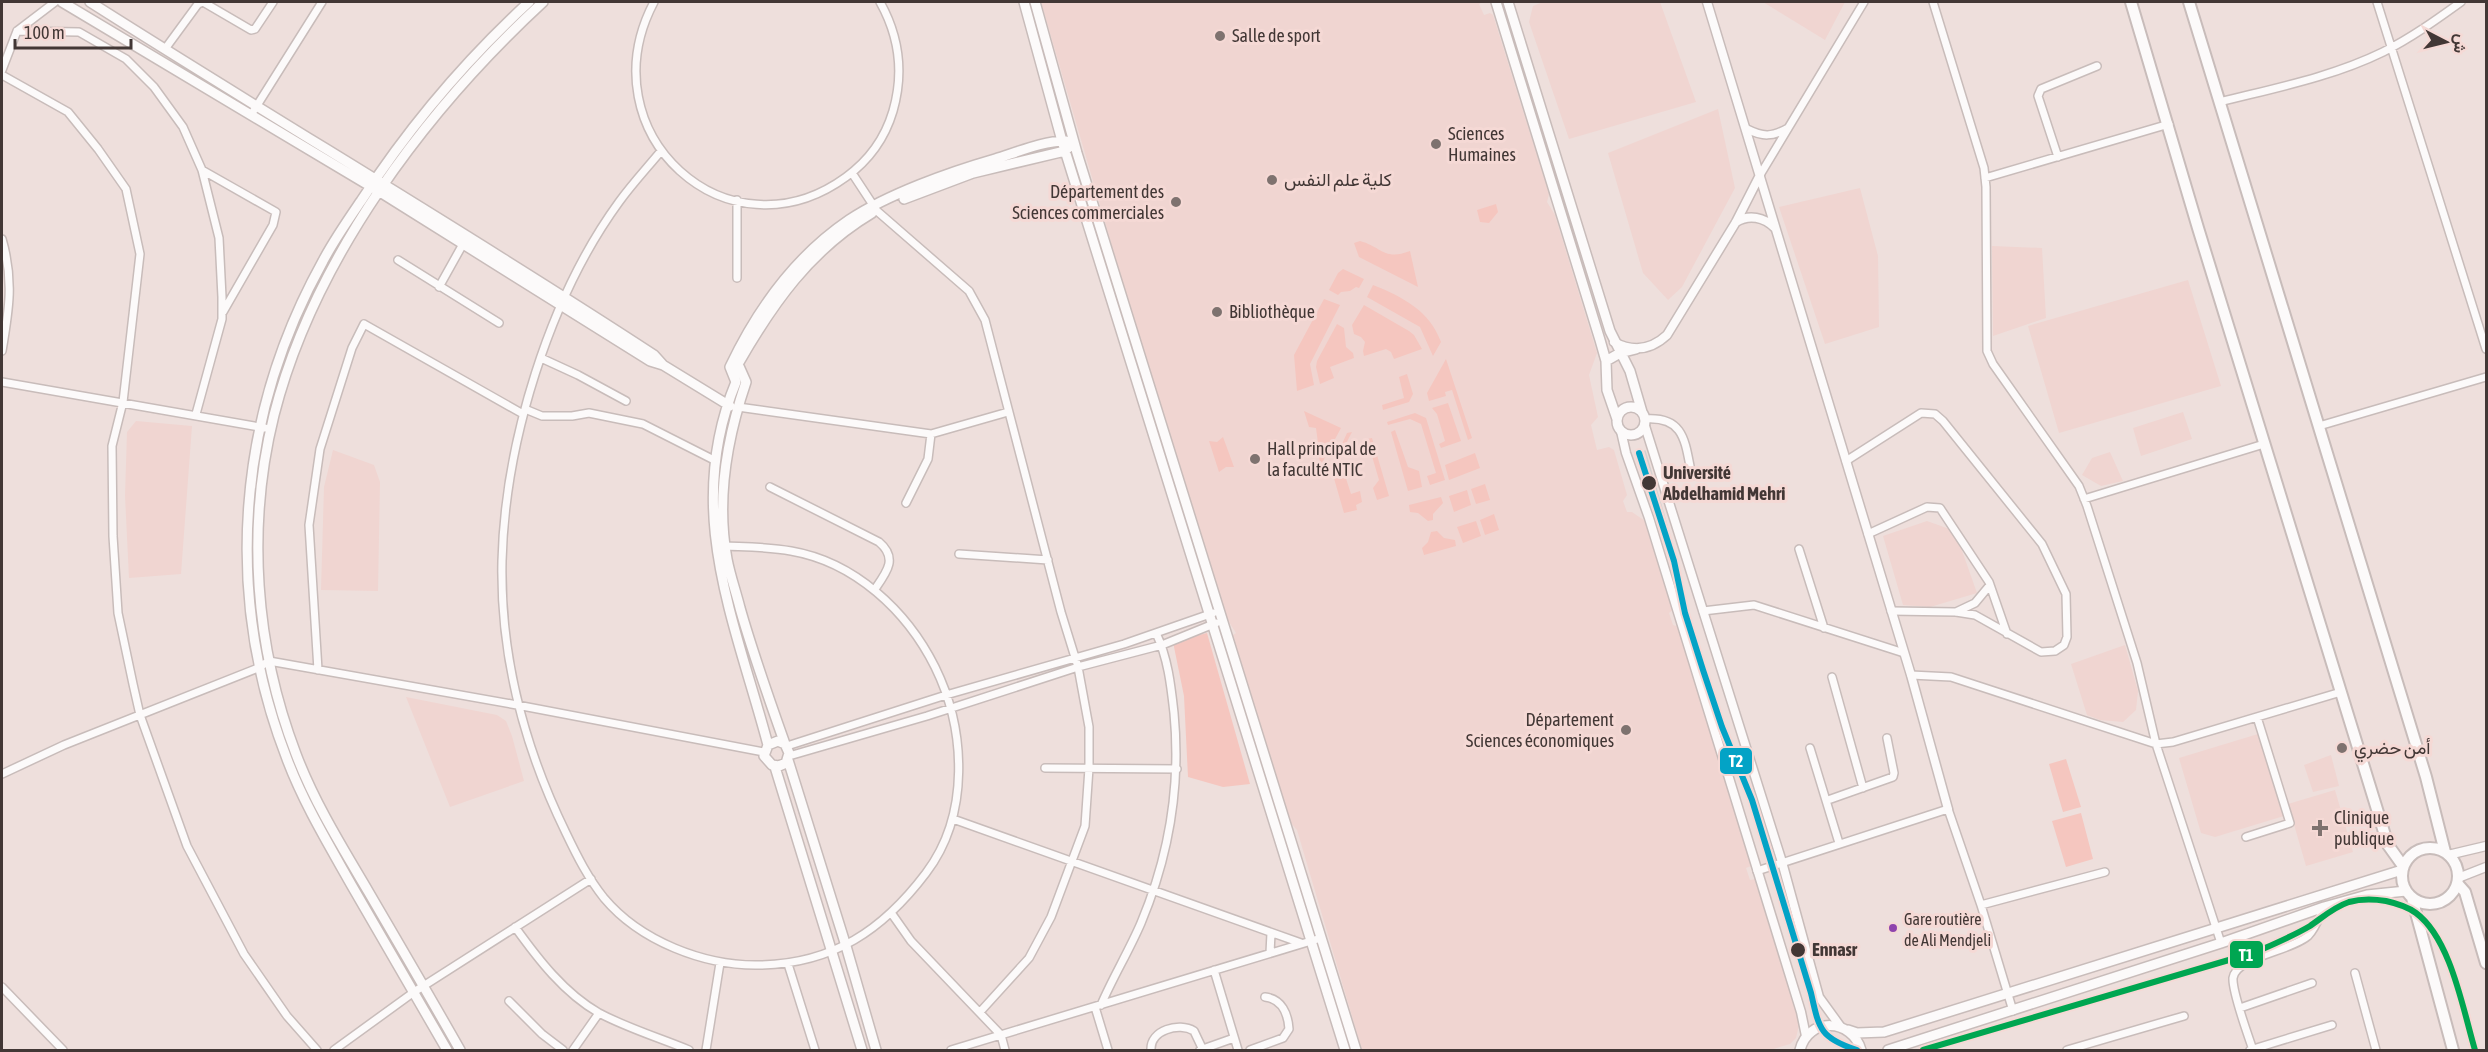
<svg xmlns="http://www.w3.org/2000/svg" width="2488" height="1052" font-family="'Asap Condensed',Vazirmatn,sans-serif">
<style>
.built{fill:#f0d5d1}
.green{fill:#f5c6bf}
.lines{fill:none;stroke-linecap:round;stroke-linejoin:round}
.minor-casing{stroke:#c8bcba;stroke-width:10}
.tertiary-casing{stroke:#c8bcba;stroke-width:11}
.secondary-casing{stroke:#c8bcba;stroke-width:12}
.primary-casing{stroke:#c8bcba;stroke-width:14}
.minor{stroke:#fcfafa;stroke-width:7}
.tertiary{stroke:#fcfafa;stroke-width:8}
.secondary{stroke:#fcfafa;stroke-width:9}
.primary{stroke:#fcfafa;stroke-width:10}
.tram{stroke:#d4d1d0;stroke-width:1.5}
.tram-1-casing{stroke:#f5d9d5;stroke-width:10}
.tram-2-casing{stroke:#f5d9d5;stroke-width:10}
.tram-1{stroke:#00a651;stroke-width:6}
.tram-2{stroke:#03a3c6;stroke-width:6}
.poi-dot{fill:#7e726f;stroke:#f5d9d5;stroke-width:2}
.stop-dot{fill:#423735;stroke:#f5d9d5;stroke-width:2}
.bus-dot{fill:#8e44ad;stroke:#f5d9d5;stroke-width:2}
.labels{text-anchor:middle;stroke-width:6;stroke-linejoin:round;paint-order:stroke}
.bus-label{font-size:16px;fill:#423735;stroke:#f5d9d5;text-anchor:start}
.poi-label{font-size:18px;fill:#423735;stroke:#f5d9d5;text-anchor:start}
.stop-label{font-size:18px;font-weight:bold;fill:#423735;stroke:#f5d9d5;text-anchor:start}
.line-badge{stroke:#f5d9d5;stroke-width:2}
.badge-label{font-size:16px;text-anchor:middle;font-weight:bold;fill:#fff}
</style>
<rect width="100%" height="100%" fill="#eedfdc"/>
<path class="built" d="M1041 2H1483L1479 4 1484 15 1490 13 1493 15 1549 194 1547 202 1555 215 1597 353 1589 375 1598 417 1591 425 1597 450 1609 447 1614 450 1627 495 1623 501 1627 512H1632L1648 523 1675 608 1669 613 1673 625 1682 628 1752 861 1751 866 1746 868 1750 880 1756 879 1759 882 1800 1021 1796 1038 1790 1044 1770 1050H1362L1297 830 1290 822 1230 637 1236 633 1215 600 1209 580Z
M1543 2H1660L1696 102 1569 139 1529 22 1533 6Z
M1763 2H1845L1825 40Z
M1718 109 1735 188 1682 287 1668 300 1643 273 1608 153Z
M1860 188 1878 256 1879 327 1825 344 1779 207Z
M1992 246 2042 248 2046 318 1993 336Z
M2188 280 2221 386 2059 433 2028 326Z
M2183 412 2192 439 2141 456 2133 428Z
M136 421 192 426 181 574 129 578 125 496 127 432Z
M333 450 374 465 380 482 378 591 321 590 324 487Z
M2110 452 2123 481 2101 486 2082 475 2092 458Z
M1927 521 1955 531 1977 593 1930 607 1903 605 1883 536Z
M2125 645 2138 691 2136 710 2123 722 2100 720 2087 715 2071 664Z
M406 697 497 715 506 721 512 736 524 781 450 807Z
M2258 734 2284 816 2215 837 2201 833 2179 758Z
M2331 755 2339 786 2313 792 2304 765Z
M2335 790 2353 852 2306 866 2288 804Z"/>
<path class="green" d="M1496 204 1498 212 1489 223 1480 222 1477 210Z
M1360 241C1382 247 1384 261 1410 251L1418 287 1359 257 1354 243Z
M1343 269 1364 279 1359 288 1356 287 1350 291 1341 292 1338 295 1329 290 1338 273Z
M1373 285C1403 297 1430 311 1441 342L1433 356 1420 327 1367 297Z
M1324 299 1340 305 1310 364 1314 385 1297 391 1294 355Z
M1364 305 1409 331 1414 335 1422 349 1394 359 1391 352 1386 349 1364 356 1363 351 1365 342 1361 337 1354 334 1352 325Z
M1337 324 1344 328 1346 347 1353 353 1354 358 1330 367 1334 378 1320 384 1316 367 1317 361Z
M1446 359 1472 438 1468 440 1452 390 1445 392 1446 396 1429 401 1427 393Z
M1407 374 1413 394 1409 402 1383 410 1382 405 1404 398 1399 377Z
M1448 403 1461 441 1441 448 1439 444 1445 441 1437 414 1432 408Z
M1304 411 1341 428 1321 465 1318 454 1322 447 1318 443 1316 428 1309 427Z
M1415 413 1426 418 1445 480 1430 485 1427 476 1436 473 1421 424 1410 419 1388 425 1387 422Z
M1395 430 1408 467 1419 471 1422 487 1408 491 1391 432Z
M1352 432 1339 457 1351 494 1360 491 1362 502 1356 505 1357 510 1344 513 1331 468 1347 433Z
M1223 437 1234 467H1226L1219 472 1209 441 1217 442Z
M1372 438 1389 496 1377 500 1373 488 1379 480 1367 439Z
M1475 453 1480 468 1449 480 1445 465Z
M1485 484 1490 500 1476 504 1471 489Z
M1467 490 1471 505 1454 512 1449 496Z
M1441 497 1443 503 1433 514V520L1428 521 1418 513 1410 512 1409 505Z
M1494 514 1499 530 1485 535 1480 520Z
M1476 521 1481 536 1463 543 1457 527Z
M1437 531 1444 538 1455 540 1456 546 1424 555 1422 548 1428 542 1431 532Z
M1207 633 1250 784 1223 787 1188 777 1184 696 1173 642Z
M2066 759 2081 807 2063 812 2049 764Z
M2081 813 2093 859 2066 867 2052 821Z"/>
<g class="lines">
<defs>
<path id="minor" d="M203 2 251 30 255 29 273 2
M654 2C585 133 728 263 846 177 868 161 885 138 893 111 904 73 899 36 880 2
M1933 2 1984 168 1986 187 1987 351 1993 364 2079 486 2087 506 2137 663 2156 744 2221 943
M2377 2 2486 349
M17 31 79 32 126 59 154 87 183 127 202 170 219 238 222 297V319L196 414
M165 49 198 4 203 2
M2 70 17 31 55 2
M2 75 68 112 98 149 126 189 140 254 123 402 112 446 113 536 118 613 133 684 140 715 187 846 244 954 287 1016 317 1050
M2220 102C2275 88 2332 77 2383 52 2411 38 2436 20 2461 2
M251 115 322 2
M1747 129C1763 137 1772 137 1788 128
M661 151C647 168 632 184 619 202 549 298 505 443 502 561 500 656 525 749 566 833 577 856 588 878 604 898 640 941 704 966 759 965 833 964 883 930 926 873 970 815 966 730 935 667 907 611 855 562 791 551 770 547 747 547 725 546
M2058 157 2038 96 2041 89 2097 66
M202 170 276 212 273 225 223 312
M852 173 877 211 969 291 985 320 1061 612 1078 667 1089 727V768L1085 826 1051 917 1029 958 980 1012
M1760 175 1864 2
M1985 178 2169 124
M2 239C14 280 9 310 2 351
M398 260 499 323
M737 278V200
M439 287 463 244
M541 358 578 375 626 401
M2 382 265 428
M738 407 931 434 1008 412
M525 409 542 416H572L589 413 643 424 716 461
M1645 419C1686 416 1685 444 1692 476
M2319 426 2486 377
M1846 461 1921 413 1935 414 1943 421 2042 544 2066 594 2067 637 2064 645 2055 651 2041 652 1975 615 1956 612 1891 611
M770 487 879 542C898 558 887 572 875 589
M2084 499 2264 444
M906 503 928 459 931 434
M1868 534 1927 507 1940 508 1989 582 2007 634
M1799 549 1824 628
M959 554 1048 560
M1703 611 1754 605 1904 653
M1956 612 1975 603 1990 585
M318 670 309 525 320 449 352 348 364 324 523 414
M1911 675 1951 677 2156 744 2173 742 2341 692
M1832 677 1863 788
M787 746 946 695 1124 644 1213 613
M1810 748 1839 843
M789 756 927 716 1078 667 1162 645 1216 623
M1045 768 1177 769
M2 774 64 745 258 668 269 661 517 705 764 752
M1828 800 1893 777 1894 773 1887 738
M953 819 1301 943
M2246 837 2290 823 2257 717
M1757 871 1948 809 1981 905 2013 1011
M1981 905 2105 872
M892 914 911 941 1001 1035 1005 1050
M515 927C538 959 564 993 599 1013 627 1028 660 1038 689 1050
M1270 953 1271 933
M788 964 815 1050
M1214 970 1238 1050
M2355 973 2376 1050
M2 987 63 1050
M509 1001 542 1034 563 1050
M1101 1005C1113 977 1129 951 1141 923 1169 856 1181 786 1174 713 1171 686 1168 658 1156 633
M1095 1007 1108 1050
M2240 1008 2312 983
M334 1050 414 992 591 879
M573 1050 599 1013
M706 1050 720 963
M951 1050 1321 938
M1151 1050C1150 1030 1179 1022 1194 1031L1203 1050
M1200 1050 1234 1038
M1250 1050 1283 1038 1289 1029C1288 1014 1282 999 1265 997
M2067 1050 2184 1016
M2250 1050 2332 1025
M2253 1050C2248 1035 2232 992 2233 978 2236 957 2291 951 2308 936 2315 929 2320 916 2324 907"/>
<path id="tertiary" d="M1707 2 1911 675 1948 809
M1736 222C1749 214 1764 217 1775 228
M1614 342C1633 352 1651 350 1667 335L1736 222 1760 175
M1645 426 1782 862 1819 997 1840 1026
M1621 431 1626 453 1649 518 1801 1012 1806 1036
M2448 855 2486 846
M2458 878 2486 867"/>
<path id="secondary" d="M62 2 380 192 650 361 663 365
M90 2C277 121 468 233 654 355L663 365 730 406
M1024 2 1062 141 1345 1050
M1035 2 1077 153 1356 1050
M1496 2 1600 340 1606 361 1607 390 1617 419
M1508 2 1610 331 1630 371 1642 412
M904 199 973 173 1065 151 1068 148
M1606 361 1620 353 1636 349
M1617 421a14 14 0 1 1 28 0a14 14 0 1 1-28 0Z
M785 744C769 699 753 654 740 608 736 592 730 575 727 559 716 500 727 438 746 382L738 364C773 303 810 250 872 213
M768 745 778 741 785 744 789 753 786 763 779 766 772 765 764 756 768 745C735 621 683 510 736 382L730 367C757 310 796 256 849 220 888 194 950 172 995 159 1015 153 1046 140 1066 141
M788 760 846 946 876 1050
M775 767 862 1050
M1848 1030 1857 1033 1884 1032 2402 870
M447 1050C416 996 384 941 352 886 329 845 304 804 287 759 223 594 237 416 323 261 334 240 348 220 361 201 409 127 465 61 529 2
M460 1050C430 997 399 944 368 891 342 847 314 802 296 754 255 647 246 527 274 415 314 258 426 110 543 2
M1800 1050C1808 1017 1852 1018 1861 1050
M1888 1050 2221 943 2324 907 2367 895 2406 891"/>
<path id="primary" d="M2131 2 2198 228 2388 845 2403 866
M2189 2 2426 777 2445 852
M2402 876a28 28 0 1 1 56 0a28 28 0 1 1-56 0Z
M2457 883 2465 892 2486 963
M2412 898 2453 1050"/>
</defs>
<use href="#minor" class="minor-casing"/>
<use href="#tertiary" class="tertiary-casing"/>
<use href="#secondary" class="secondary-casing"/>
<use href="#primary" class="primary-casing"/>
<use href="#minor" class="minor"/>
<use href="#tertiary" class="tertiary"/>
<use href="#secondary" class="secondary"/>
<use href="#primary" class="primary"/>
<path class="tram" d="M1645 451 1666 522 1674 561"/>
<defs>
<path id="tram-1" d="M1923 1050 2256 952C2274 944 2293 936 2310 926 2323 917 2334 907 2349 902 2360 899 2374 899 2386 901 2395 903 2408 907 2416 913 2451 939 2463 1010 2475 1050"/>
<path id="tram-2" d="M1639 453 1674 561 1685 613 1703 670 1722 727 1752 800 1811 993C1819 1029 1820 1038 1857 1050"/>
</defs>
<use href="#tram-1" class="tram-1-casing"/>
<use href="#tram-2" class="tram-2-casing"/>
<use href="#tram-1" class="tram-1"/>
<use href="#tram-2" class="tram-2"/>
</g>
<g class="poi-dot">
<circle cx="1220" cy="36" r="6"/>
<circle cx="1436" cy="144" r="6"/>
<circle cx="1272" cy="180" r="6"/>
<circle cx="1176" cy="202" r="6"/>
<circle cx="1217" cy="312" r="6"/>
<circle cx="1255" cy="459" r="6"/>
<circle cx="1626" cy="730" r="6"/>
<circle cx="2342" cy="748" r="6"/>
<path d="M2317 819h6v6h6v6h-6v6h-6v-6h-6v-6h6z"/>
</g>
<g class="stop-dot">
<circle cx="1649" cy="483" r="8"/>
<circle cx="1798" cy="950" r="8"/>
</g>
<circle class="bus-dot" cx="1893" cy="928" r="5"/>
<g class="labels">
<g class="bus-label">
<text x="1904" y="925">Gare routière<tspan x="1904" dy="21">de Ali Mendjeli</tspan></text>
</g>
<g class="poi-label">
<text x="1232" y="42">Salle de sport</text>
<text x="1448" y="140">Sciences<tspan x="1448" dy="21">Humaines</tspan></text>
<text x="1284" y="186">كلية علم النفس</text>
<text x="1164" y="198" text-anchor="end">Département des<tspan x="1164" dy="21">Sciences commerciales</tspan></text>
<text x="1229" y="318">Bibliothèque</text>
<text x="1267" y="455">Hall principal de<tspan x="1267" dy="21">la faculté NTIC</tspan></text>
<text x="1614" y="726" text-anchor="end">Département<tspan x="1614" dy="21">Sciences économiques</tspan></text>
<text x="2354" y="754">أمن حضري</text>
<text x="2334" y="824">Clinique<tspan x="2334" dy="21">publique</tspan></text>
</g>
<g class="stop-label">
<text x="1663" y="479">Université<tspan x="1663" dy="21">Abdelhamid Mehri</tspan></text>
<text x="1812" y="956">Ennasr</text>
</g>
</g>
<g class="line-badge">
<rect x="1719" y="747" width="34" height="28" rx="6" fill="#03a3c6"/>
<rect x="2229" y="940" width="35" height="29" rx="6" fill="#00a651"/>
</g>
<g class="badge-label">
<text x="1736" y="767">T2</text>
<text x="2246" y="961">T1</text>
</g>
<rect width="2488" height="1052" fill="none" stroke="#423735" stroke-width="6"/>
<g transform="translate(2446 42) rotate(97)" stroke="#f5d9d5" stroke-width="4.5" paint-order="stroke">
<path d="M0-4.5L10 22L0 15L-10 22Z" fill="#423735"/>
<text y="-9" font-size="16" font-weight="bold" text-anchor="middle" fill="#423735">ش</text>
</g>
<path d="M15 39v9h116v-9" fill="none" stroke="#423735" stroke-width="3"/>
<text x="24" y="39" font-size="18" fill="#423735" stroke="#f5d9d5" stroke-width="4.5" paint-order="stroke">100 m</text>
</svg>
